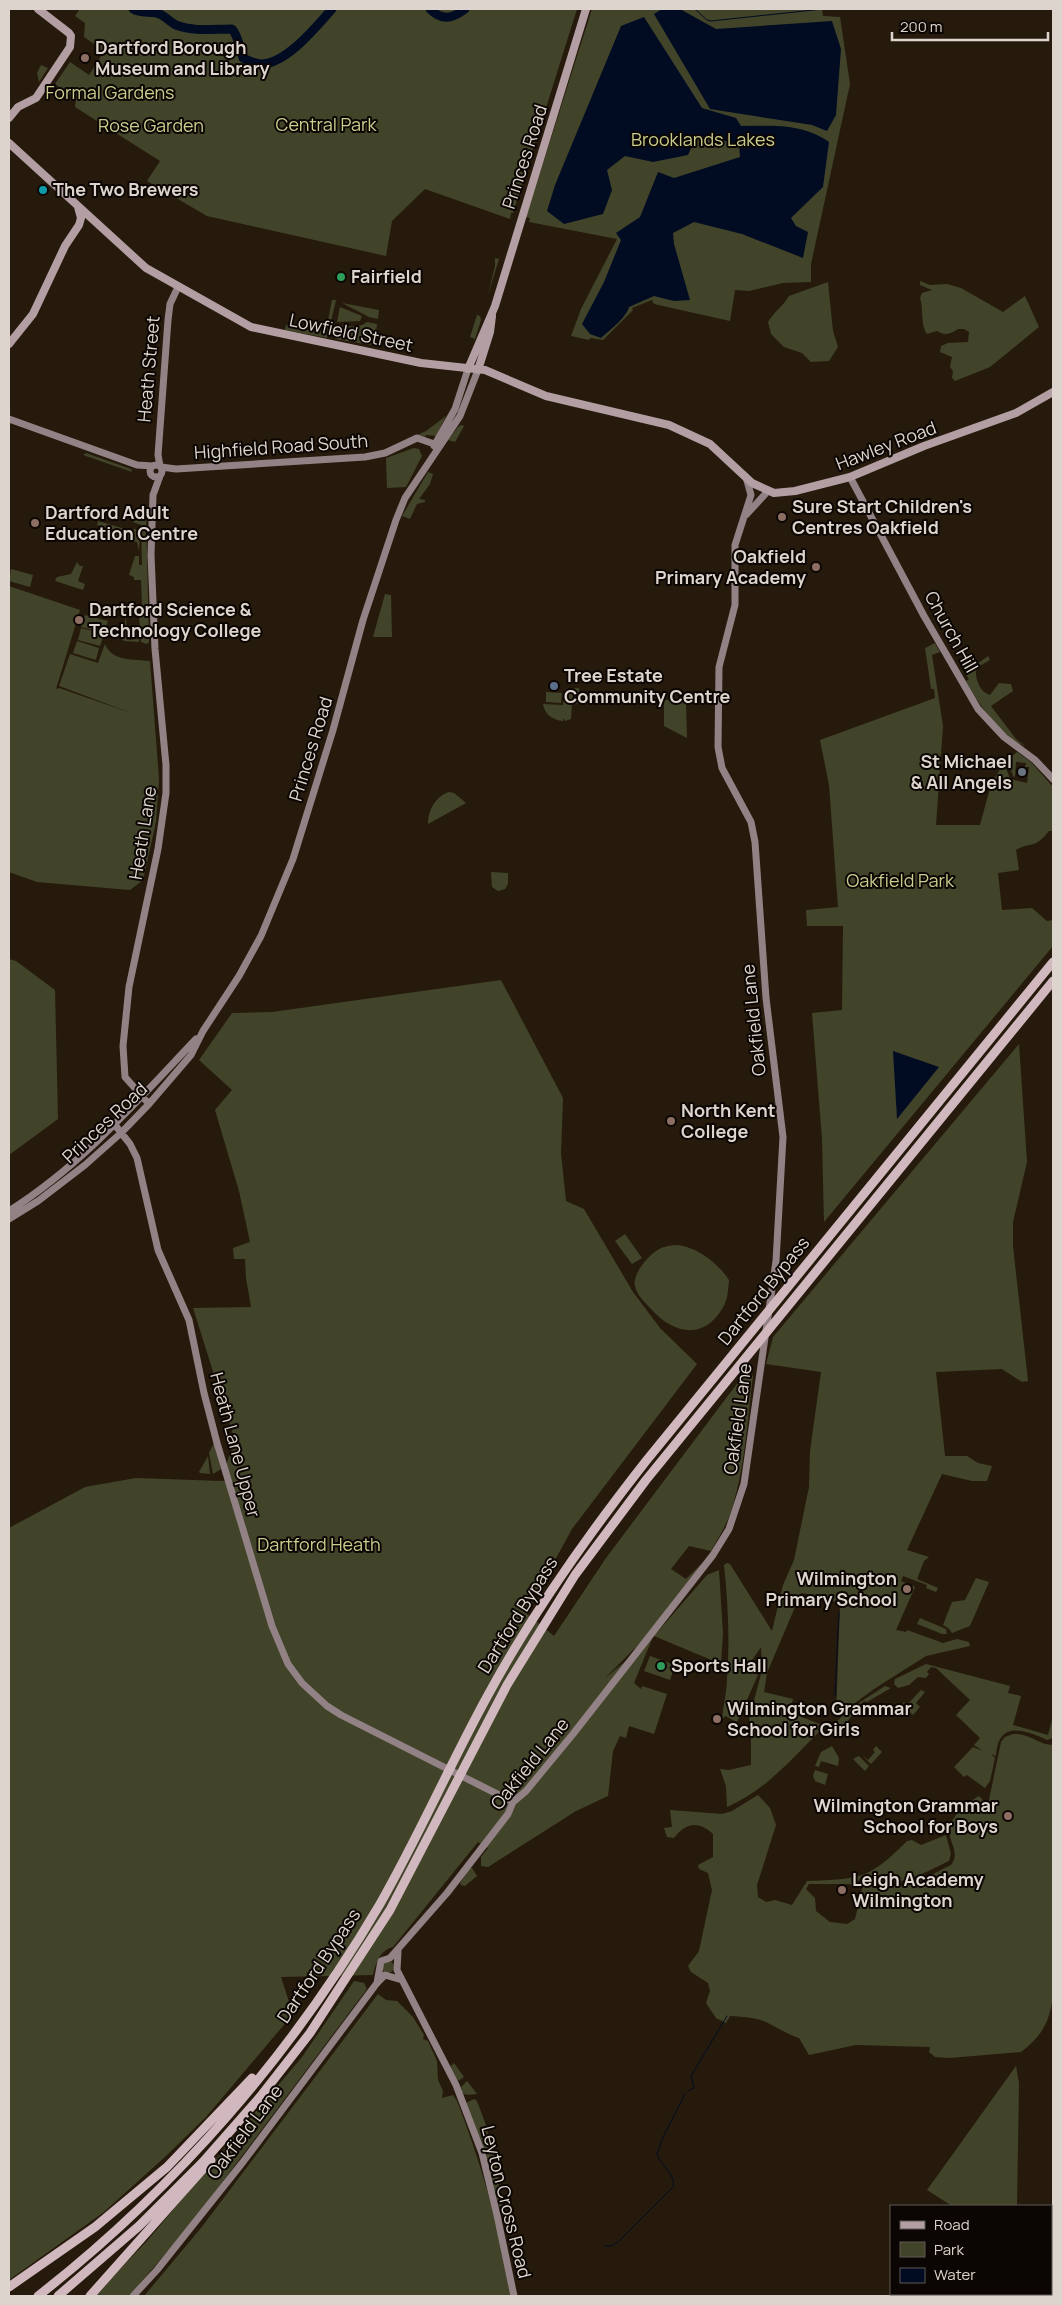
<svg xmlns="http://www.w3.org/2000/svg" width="1062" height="2305" font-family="Manrope,sans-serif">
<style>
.green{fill:#424429;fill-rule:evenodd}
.water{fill:#010c23}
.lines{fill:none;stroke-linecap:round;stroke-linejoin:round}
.stream{stroke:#010c23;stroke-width:1}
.river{stroke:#010c23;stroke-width:9}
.secondary{stroke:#928286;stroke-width:7}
.primary{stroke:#b39ea3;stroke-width:8}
.highway{stroke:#d1b8be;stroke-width:9}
.education-dot{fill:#8d6e63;stroke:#0b0603;stroke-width:2}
.culture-dot{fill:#0f9aa8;stroke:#0b0603;stroke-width:2}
.leisure-dot{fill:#2e9e5b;stroke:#0b0603;stroke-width:2}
.service-dot{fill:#5c6f8a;stroke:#0b0603;stroke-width:2}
.worship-dot{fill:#6b7280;stroke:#0b0603;stroke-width:2}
.labels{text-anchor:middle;stroke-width:4;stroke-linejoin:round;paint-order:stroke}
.poi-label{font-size:18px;font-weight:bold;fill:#ddd5cd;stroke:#0b0603;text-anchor:start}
.park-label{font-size:18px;fill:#c9cd8d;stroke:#0b0603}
.street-label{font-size:18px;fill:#ddd5cd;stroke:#0b0603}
</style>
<rect width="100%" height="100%" fill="#261a0c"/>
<path class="green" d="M80 9H577L513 213H511L510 219 425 189 392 221 386 256 207 216 147 181 160 161 75 107 76 99 55 84 70 62 89 75 102 55 98 51 100 48 84 37 85 23 75 16Z
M592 9H822L823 16 840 17 850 84 811 264V282L783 283 749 291 735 290 730 321 654 304 652 300 632 308 633 310 603 340 590 338 589 340 571 336 581 309 617 239 529 222 530 218 526 217Z
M41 65 48 68 39 82 37 73Z
M495 258 499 259 488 295 495 266Z
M920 281 930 285 947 284 961 288 1003 312 1025 296 1039 327 990 367 955 381 952 378 953 371 950 367 952 357 940 352 941 346 948 343 968 342 969 332 964 329H958C951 334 945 336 937 331L927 334C920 324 924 310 920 298L922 293 932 290 920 285Z
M828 282 833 331 838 347 829 361 811 362 802 353 784 347 771 334 768 322C774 312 783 306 789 296Z
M332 300H336L327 338 285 330 286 325 320 332 321 330 326 331Z
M342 303 379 310 378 319 369 317Z
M340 307 362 316 360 321 337 322Z
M477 315 480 316 481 320 475 339 470 337Z
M367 322 377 324 375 341 370 345 335 339 337 325C348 326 358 329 367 322Z
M446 416 436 436 426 435 425 437 417 435 426 431Z
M461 425 464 426 455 442 448 440 458 427Z
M414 448 419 449 422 456 406 487 387 488 386 458Z
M86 453 131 469 132 472 83 455Z
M428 472 433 474 430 484 419 499 425 500V502L417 504 410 519 402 516Z
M137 508 146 510 149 642 147 644 141 642 139 616 142 605 141 580H134V577L129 575 135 556H139V565H142L141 525 133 522 135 516H133Z
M98 521 125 529 123 533 97 525Z
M100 527 123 534 116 537 99 532Z
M136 529 140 533 139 551 137 542 118 538 123 536 126 530Z
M77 562 80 566H83L78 581 85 584 83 590 55 581 57 577 71 574Z
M11 569 33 575 30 587 9 581Z
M9 586 80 610 56 689 59 688 134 714 59 686 70 654 98 663 105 644C112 662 134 659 150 661L159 779 156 822 143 880 130 890 37 882 9 872Z
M385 594 391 595 392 637H373Z
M85 615 108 621 104 633 81 627Z
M126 617 127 640 139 639V642L124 641 121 638Z
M81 628 104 634 100 646 78 640Z
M77 641 99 648 96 660 73 653Z
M935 643 940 652 932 655 943 726 936 825H980C990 792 989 775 1017 752L1031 762 1053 787V831H1049C1034 850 1031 841 1016 850L1019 870 998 873 1002 910 1032 908 1047 921 1053 920V946L824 1222 822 1139 812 1013 842 1010 843 926H807L806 910 838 907 829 785 820 740 935 698 934 689H931L925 648ZM1016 762 1026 763 1025 767H1029L1027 783 1010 779 1006 768 1010 767 1013 776 1015 777Z
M988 656 990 660 976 668C975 678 979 692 990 695L999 683 1011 684 1013 691 991 706 1016 739 1025 746C1002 738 977 702 966 681L969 679 965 673Z
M579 688 580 703 572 704 571 719 565 721 563 718V721C553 720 545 715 543 704L563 705 565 689Z
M546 692 562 693 561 703 546 702Z
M664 700H684L686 704 687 738 664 726Z
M449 792 454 793 466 803 428 824C428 810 436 796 449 792Z
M491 872 508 873V884L505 889 498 891 492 887Z
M9 959 16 961 55 990 58 1119 9 1155Z
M501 980 563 1098 561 1153 566 1201 584 1209 633 1292 660 1328 697 1364 572 1529 526 1613 554 1636 606 1558 748 1369 753 1376C747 1422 745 1473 729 1517 724 1529 717 1540 711 1551L689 1546 671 1569 686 1579 703 1562 646 1637 604 1679 652 1639 634 1683 641 1689 642 1686 667 1694 654 1734 629 1726 626 1738 620 1736 613 1751 608 1796 576 1811 488 1867 481 1866V1857L488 1848 478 1842 393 1947C379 1951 376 1963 373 1975L281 1977 293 2014 206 2117 166 2156 104 2212 9 2280V1528L85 1487 136 1478 221 1481 230 1480 226 1465 235 1441 193 1308 251 1307 246 1278 245 1259H234L233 1248 250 1242 239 1191 215 1110 232 1090 199 1060 232 1013 272 1012Z
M1019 1044 1027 1162 1013 1222V1246L1028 1381 1022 1382 1002 1369 936 1372 945 1456H967L978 1463 992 1466 987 1481H972L942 1474 907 1550 929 1557 924 1561 917 1579 938 1588 936 1592 926 1588 927 1585 903 1576 901 1581 915 1587 896 1630 906 1632 907 1630 943 1643 957 1639 969 1642 970 1646 926 1656 874 1689 836 1717 840 1605 827 1597 801 1593 767 1673 764 1692 793 1699 789 1712 825 1726C795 1755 766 1791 727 1807L726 1786 720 1769 729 1770 751 1765V1726L749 1720 762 1670 761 1647 746 1669 758 1675 737 1722 725 1716 722 1720C723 1706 727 1692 727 1678 730 1641 728 1602 724 1565L727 1563 730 1564 772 1631 783 1585 794 1560 809 1487 810 1451 821 1372 766 1364 773 1337Z
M625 1234 642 1258 632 1264 615 1241Z
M674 1245C695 1245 718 1263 729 1280 728 1289 728 1301 722 1309 703 1340 674 1334 652 1310 646 1303 637 1296 635 1286 632 1275 647 1257 656 1251 661 1247 668 1246 674 1245Z
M214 1443 221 1469 213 1474 209 1453Z
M208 1456 210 1474 200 1473 199 1472Z
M719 1570 723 1634 721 1664 654 1636 707 1575Z
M976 1578 989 1582 970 1626 952 1633 948 1628 943 1625 952 1602 965 1600Z
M920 1618 946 1629 947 1634H942L917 1624Z
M650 1656 675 1665 670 1680 644 1671Z
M926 1664 1010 1686 1008 1693 1021 1696 1013 1725 1048 1735 1053 1716V1738L1047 1740C1023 1729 998 1721 996 1756L991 1754 995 1758 990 1781 985 1788 967 1775 964 1777 954 1767 973 1747 983 1751 974 1745 980 1738 956 1715 970 1700 936 1668 931 1667 927 1672 929 1674 926 1678 918 1677 909 1685 898 1688 894 1684 895 1679Z
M885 1686 891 1688 867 1702 864 1701 840 1730 842 1733 838 1735 834 1734 833 1726C846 1709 867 1698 885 1686Z
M921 1690 925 1692 916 1703 920 1707 913 1715 902 1705 904 1702 907 1705Z
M1013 1734C1030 1733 1039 1745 1053 1745V1997C1049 2023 1042 2036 1021 2052L949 2058 935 2057 929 2052 930 2047 856 2045 809 2055 799 2038C787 2034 778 2028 766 2022 755 2017 742 2017 730 2016L726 2023 716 2018 706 2003 710 1991 708 1983 691 1972 688 1966 699 1951 712 1890 708 1873 699 1869 698 1865 713 1857V1834C699 1821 686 1822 674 1838L667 1837 664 1828 672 1827 670 1810 722 1814 732 1811 758 1795 770 1808 776 1825 757 1885 758 1897 766 1902 775 1900 792 1905 807 1881C861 1879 869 1879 907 1841L912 1840 921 1845 946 1835 951 1854 949 1861C934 1868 906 1884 889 1882 879 1882 872 1875 862 1876L853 1888 850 1884H809L806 1889 815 1898 816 1911 830 1922 847 1924 855 1919 863 1885C876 1878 889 1888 903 1886 919 1882 936 1872 951 1865 960 1853 950 1844 949 1831 948 1819 969 1801 979 1796L988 1805 1001 1742 1005 1737Z
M832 1746 839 1758 838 1766 821 1761 819 1767 815 1766 821 1752Z
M876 1746 882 1752 871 1764 862 1755 868 1760 875 1752 873 1750Z
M859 1756 869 1766 865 1771 853 1759Z
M815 1770 828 1774 825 1785 815 1781 813 1776Z
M470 1868H472L477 1876 465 1886 461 1885 460 1883Z
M382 1967a6 6 0 1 1 12 0a6 6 0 1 1-12 0Z
M354 1981 364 1983 367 1989 191 2224 129 2296H94L147 2241 302 2057Z
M378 1994 386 2000 397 2001 413 2017 424 2035 423 2039 428 2041 437 2061 438 2080 443 2091 442 2098 453 2095 457 2101C483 2167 498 2228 514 2296H144L201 2228Z
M454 2063 464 2077 458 2081 450 2067Z
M1016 2066 1019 2083 1017 2206H952L927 2190Z
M467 2081 477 2094 467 2095 462 2093 461 2087Z
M474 2099 477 2101 487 2128 490 2148 483 2149 466 2103Z
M495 2153 502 2206H499L485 2157 487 2154Z"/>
<path class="water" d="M662 9H680L716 29 832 21 841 49 836 115 827 131 812 125 710 109 654 14Z
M644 17 702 108 736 118 741 126C774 126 801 123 829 142L823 187 791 218 796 226 808 232 803 258 742 234 694 222 673 233 674 244 690 300 674 301 654 296 629 307C626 318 610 330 601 338L590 334 582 324 604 282 621 240 616 233 640 217 658 172 674 178 740 157 739 144 697 135 688 155 653 162 625 156 607 170 612 190 603 214 564 224 547 211 555 185 621 26Z
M893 1051 939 1067 897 1119Z"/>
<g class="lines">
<path class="stream" d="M695 9 707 20 711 21 823 9H847
M837 1651 839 1612
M835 1696 837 1652
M688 2091 694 2088 691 2076 727 2016
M605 2246H612L619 2241 673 2187C676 2174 661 2166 657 2154L664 2135 685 2094"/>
<path class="river" d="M133 9C141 14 148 11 156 13 164 14 169 22 176 25 194 32 213 29 232 29 239 37 239 47 243 58 249 61 255 64 262 64 287 63 316 27 332 9
M430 9C442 21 452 19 465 9"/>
<path class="secondary" d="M9 419 137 465 153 466
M434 446 455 409 468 369
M150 471a6 6 0 1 1 12 0a6 6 0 1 1-12 0Z
M160 466 158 455 168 320 170 304 178 287
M161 467 176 469 365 457 385 453 417 438 440 446
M850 477 924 616 978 709 1004 737 1035 760 1053 779
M746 515 768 491
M149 1104 125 1077 123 1046 129 987 158 849 166 793V765L155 649 151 555 153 495 160 476
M115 1125 130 1144 137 1158 158 1250 189 1320 204 1393 217 1443 272 1626 288 1664 302 1683 327 1706 341 1715 513 1802
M9 1211C82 1165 137 1101 196 1039
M9 1219 38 1201 85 1165 121 1133 149 1104 191 1055 203 1031 239 976 261 936 293 859 333 730 363 620 396 520 405 498 460 416 478 370
M398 1951 397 1970 456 2085 482 2153 497 2215 514 2296
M377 1983 381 1961 390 1958 447 1893 508 1814 513 1802 526 1791 573 1734 713 1555 729 1529 744 1484 776 1261 783 1137 766 998 755 842 751 822 722 768 718 747 719 667 735 605V545L751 495 746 477
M133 2296 157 2270 243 2162 377 1983 385 1975 402 1980"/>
<path class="primary" d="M9 118 18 107 36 98 70 47 71 36 69 33 38 9
M9 143 146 268 251 327 421 363 485 370 546 396 669 425 710 444 752 483 774 493 795 491 850 477 924 446 1016 413 1053 392
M9 344 33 314 65 246 79 225 81 218 78 207
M468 369 495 306 586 9
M478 370 490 332 492 316"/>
<path class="highway" d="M9 2287 95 2227 167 2167 252 2078
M38 2296C175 2189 292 2054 380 1904 419 1836 450 1764 488 1695 533 1612 587 1536 646 1461L1053 962
M58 2296 139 2226 203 2162 260 2097 310 2033 390 1910 507 1685 575 1575 646 1480 1053 981
M90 2296 211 2160"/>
</g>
<g class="education-dot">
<circle cx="85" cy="58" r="5"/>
<circle cx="782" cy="517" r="5"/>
<circle cx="35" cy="523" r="5"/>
<circle cx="816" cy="567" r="5"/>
<circle cx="79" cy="620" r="5"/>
<circle cx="671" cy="1121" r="5"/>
<circle cx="907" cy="1589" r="5"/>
<circle cx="717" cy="1719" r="5"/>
<circle cx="1008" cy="1816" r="5"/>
<circle cx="842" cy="1890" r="5"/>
</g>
<circle class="culture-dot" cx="43" cy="190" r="5"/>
<g class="leisure-dot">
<circle cx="341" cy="277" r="5"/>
<circle cx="661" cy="1666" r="5"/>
</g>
<circle class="service-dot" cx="554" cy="686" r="5"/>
<circle class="worship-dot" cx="1022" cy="772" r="5"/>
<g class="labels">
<g class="poi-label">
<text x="95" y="54">Dartford Borough<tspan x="95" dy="21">Museum and Library</tspan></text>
<text x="53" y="196">The Two Brewers</text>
<text x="351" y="283">Fairfield</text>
<text x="792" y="513">Sure Start Children's<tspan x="792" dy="21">Centres Oakfield</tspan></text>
<text x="45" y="519">Dartford Adult<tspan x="45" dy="21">Education Centre</tspan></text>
<text x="806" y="563" text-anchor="end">Oakfield<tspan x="806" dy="21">Primary Academy</tspan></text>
<text x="89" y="616">Dartford Science &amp;<tspan x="89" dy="21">Technology College</tspan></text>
<text x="564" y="682">Tree Estate<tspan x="564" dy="21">Community Centre</tspan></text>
<text x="1012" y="768" text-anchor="end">St Michael<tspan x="1012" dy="21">&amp; All Angels</tspan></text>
<text x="681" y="1117">North Kent<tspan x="681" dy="21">College</tspan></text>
<text x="897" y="1585" text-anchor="end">Wilmington<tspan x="897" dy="21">Primary School</tspan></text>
<text x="671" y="1672">Sports Hall</text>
<text x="727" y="1715">Wilmington Grammar<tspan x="727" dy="21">School for Girls</tspan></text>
<text x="998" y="1812" text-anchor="end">Wilmington Grammar<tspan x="998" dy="21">School for Boys</tspan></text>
<text x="852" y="1886">Leigh Academy<tspan x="852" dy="21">Wilmington</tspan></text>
</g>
<g class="park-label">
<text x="110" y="99">Formal Gardens</text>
<text x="326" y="131">Central Park</text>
<text x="151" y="132">Rose Garden</text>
<text x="703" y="146">Brooklands Lakes</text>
<text x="900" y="887">Oakfield Park</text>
<text x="319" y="1551">Dartford Heath</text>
</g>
<g class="street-label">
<text transform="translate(525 157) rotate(-72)" y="6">Princes Road</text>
<text transform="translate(351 333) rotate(12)" y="6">Lowfield Street</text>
<text transform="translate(149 369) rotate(-85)" y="6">Heath Street</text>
<text transform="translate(886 446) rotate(-21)" y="6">Hawley Road</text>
<text transform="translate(281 447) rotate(-4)" y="6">Highfield Road South</text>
<text transform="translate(951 632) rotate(61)" y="6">Church Hill</text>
<text transform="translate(311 749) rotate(-73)" y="6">Princes Road</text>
<text transform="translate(143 833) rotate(-81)" y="6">Heath Lane</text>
<text transform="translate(754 1020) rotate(-96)" y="6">Oakfield Lane</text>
<text transform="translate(105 1123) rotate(-43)" y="6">Princes Road</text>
<text transform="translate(764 1291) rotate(-51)" y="6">Dartford Bypass</text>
<text transform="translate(738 1419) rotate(-82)" y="6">Oakfield Lane</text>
<text transform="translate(235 1445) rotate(75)" y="6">Heath Lane Upper</text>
<text transform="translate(518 1615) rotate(-58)" y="6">Dartford Bypass</text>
<text transform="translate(530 1764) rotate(-51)" y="6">Oakfield Lane</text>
<text transform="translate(319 1966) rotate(-56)" y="6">Dartford Bypass</text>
<text transform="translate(245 2132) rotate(-53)" y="6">Oakfield Lane</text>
<text transform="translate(506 2202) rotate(76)" y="6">Leyton Cross Road</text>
</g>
</g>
<rect width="1062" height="2305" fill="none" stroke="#ddd5cd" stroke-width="20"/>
<rect x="890" y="2205" width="162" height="90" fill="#0b0603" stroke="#5f5954"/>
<rect x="900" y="2221" width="25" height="8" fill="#b39ea3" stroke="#5f5954"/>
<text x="934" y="2230" font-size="15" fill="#ddd5cd">Road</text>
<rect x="900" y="2242" width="25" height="15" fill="#424429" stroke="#5f5954"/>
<text x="934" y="2255" font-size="15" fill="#ddd5cd">Park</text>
<rect x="900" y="2268" width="25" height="15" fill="#010c23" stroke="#5f5954"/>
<text x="934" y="2280" font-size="15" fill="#ddd5cd">Water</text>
<path d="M892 32v8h156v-8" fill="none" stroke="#ddd5cd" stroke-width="2.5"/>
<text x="900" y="32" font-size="15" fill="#ddd5cd" stroke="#0b0603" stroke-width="4" paint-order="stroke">200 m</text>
</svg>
